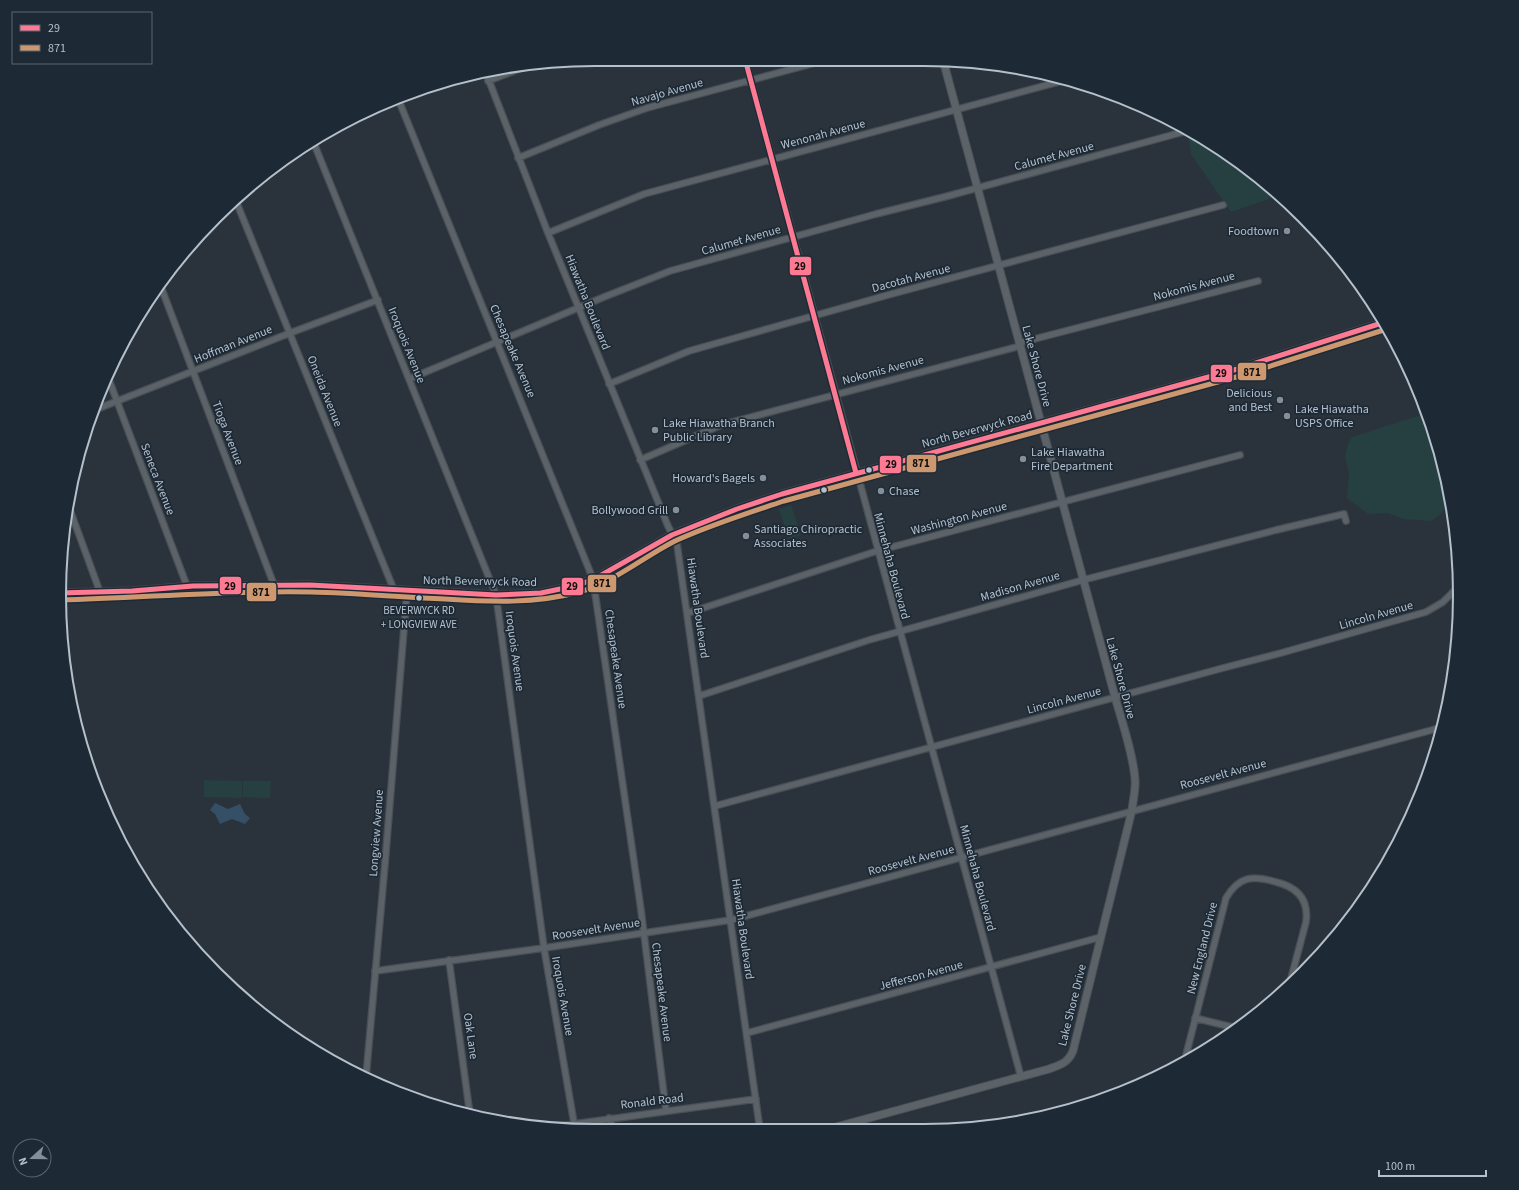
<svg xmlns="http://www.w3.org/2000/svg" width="1519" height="1190" font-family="'Source Sans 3',sans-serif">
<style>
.green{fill:#264041}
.water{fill:#354f66}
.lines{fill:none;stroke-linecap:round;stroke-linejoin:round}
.minor-casing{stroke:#494f55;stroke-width:8}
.tertiary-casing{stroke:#494f55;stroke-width:9}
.minor{stroke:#5b6268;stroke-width:5.5}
.tertiary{stroke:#5b6268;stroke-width:7}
.bus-1-casing{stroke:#1d2a36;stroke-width:8}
.bus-2-casing{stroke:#1d2a36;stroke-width:8}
.bus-1{stroke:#fe7a93;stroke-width:5}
.bus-2{stroke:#cd976f;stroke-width:5}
.poi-dot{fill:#848f99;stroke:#1d2a36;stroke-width:1.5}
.bus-dot{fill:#b4c0cc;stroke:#1d2a36;stroke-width:1.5}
.labels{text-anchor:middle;stroke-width:3.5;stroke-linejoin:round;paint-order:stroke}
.bus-label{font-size:11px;fill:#b4c0cc;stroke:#1d2a36}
.street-label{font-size:12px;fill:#b4c0cc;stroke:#1d2a36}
.poi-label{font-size:12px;fill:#b4c0cc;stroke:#1d2a36;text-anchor:start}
.rim{fill:none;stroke:#b4c0cc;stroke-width:2}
.line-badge{stroke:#1d2a36;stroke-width:1.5}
.pale-badge-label{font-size:11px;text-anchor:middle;font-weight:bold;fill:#111}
</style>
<rect width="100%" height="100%" fill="#2a333b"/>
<path class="green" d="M1187 128 1250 170 1278 196 1231 212 1191 154Z
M1427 413 1431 422 1450 503 1440 515 1431 521 1403 519 1388 513 1368 514 1347 498 1349 473 1345 457 1348 444 1352 437Z
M791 505 801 535 789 539 779 509Z
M204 780 242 781V798L204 797Z
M243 781H271L270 798 243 797Z"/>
<path class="water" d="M215 803 228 809 240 804 245 814 250 818 245 824 232 819 220 824 215 814 210 810Z"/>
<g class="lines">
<defs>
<path id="minor" d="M745 59 1021 1077
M486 73 548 233 668 526 677 544 760 1130
M488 81 519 69
M399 101 593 579 641 910 666 1111
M313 141 496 595 544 948 574 1123
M518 158 599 125 647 108 826 60
M236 201 394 590
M548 233 644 194 1062 81
M161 287 274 585
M1019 343 1258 281
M409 379 604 297 670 271 876 214 948 196 1183 132
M109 380 187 586
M609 384 689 351 888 295 1223 205
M97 409 290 333 378 300
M640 460 721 425 1020 346
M70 510 100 592
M688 613 877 551 1240 455
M699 696 869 640 1083 580 1276 530 1344 514 1346 521
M715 806 1223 668 1281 653 1426 612 1443 602 1457 588
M449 960 470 1115
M375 971 544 948 731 920 1443 727
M1195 1018 1236 1028
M747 1033 1101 937
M1184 1063 1226 898C1239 876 1253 875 1276 882 1297 887 1309 899 1306 922L1289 986
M366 1077 385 864 407 591
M609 1118 615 1131
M552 1127 756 1099"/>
<path id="tertiary" d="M59 593 132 591 193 586 310 585 496 595 541 593 579 585 598 577 672 535 737 509 782 494 1234 370 1385 322
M825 1130 1049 1069C1060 1065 1068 1063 1073 1051L1132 810C1133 800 1136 789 1135 779 1133 753 1122 722 1115 697L943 60"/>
</defs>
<use href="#minor" class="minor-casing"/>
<use href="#tertiary" class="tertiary-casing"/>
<use href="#minor" class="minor"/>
<use href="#tertiary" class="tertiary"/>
<defs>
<path id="bus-1" d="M745 59 856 473
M59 593 132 591 193 586 310 585 496 595 541 593 579 585 598 577 672 535 737 509 782 494 1234 370 1385 322"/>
<path id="bus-2" d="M60 600C143 598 227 590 311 592 355 593 400 597 445 599 491 602 535 604 579 592 611 584 645 556 675 541 710 525 748 513 784 501L1236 377 1387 329"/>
</defs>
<use href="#bus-1" class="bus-1-casing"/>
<use href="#bus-2" class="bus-2-casing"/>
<use href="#bus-1" class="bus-1"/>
<use href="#bus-2" class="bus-2"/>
</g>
<g class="poi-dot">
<circle cx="1287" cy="231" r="4"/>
<circle cx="1280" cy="400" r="4"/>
<circle cx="1287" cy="416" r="4"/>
<circle cx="655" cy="430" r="4"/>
<circle cx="1023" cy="459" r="4"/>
<circle cx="763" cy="478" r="4"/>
<circle cx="881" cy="491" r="4"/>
<circle cx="676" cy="510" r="4"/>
<circle cx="746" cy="536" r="4"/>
</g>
<g class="bus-dot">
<circle cx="869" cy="470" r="3.5"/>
<circle cx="824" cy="490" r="3.5"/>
<circle cx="419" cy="598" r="3.5"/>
</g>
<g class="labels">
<g class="bus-label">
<text x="419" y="614">BEVERWYCK RD<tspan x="419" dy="14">+ LONGVIEW AVE</tspan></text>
</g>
<g class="street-label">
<text transform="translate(667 92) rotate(-16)" y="4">Navajo Avenue</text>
<text transform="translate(823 134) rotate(-15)" y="4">Wenonah Avenue</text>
<text transform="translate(1054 156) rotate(-15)" y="4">Calumet Avenue</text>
<text transform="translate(741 240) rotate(-16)" y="4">Calumet Avenue</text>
<text transform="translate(911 278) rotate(-15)" y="4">Dacotah Avenue</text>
<text transform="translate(1194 286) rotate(-15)" y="4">Nokomis Avenue</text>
<text transform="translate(588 302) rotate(68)" y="4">Hiawatha Boulevard</text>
<text transform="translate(233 344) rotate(-22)" y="4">Hoffman Avenue</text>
<text transform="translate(407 345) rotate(68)" y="4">Iroquois Avenue</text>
<text transform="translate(513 351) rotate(67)" y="4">Chesapeake Avenue</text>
<text transform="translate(1037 366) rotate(75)" y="4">Lake Shore Drive</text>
<text transform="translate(883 370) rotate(-15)" y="4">Nokomis Avenue</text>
<text transform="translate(325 391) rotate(68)" y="4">Oneida Avenue</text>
<text transform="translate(977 429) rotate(-15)" y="4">North Beverwyck Road</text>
<text transform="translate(228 433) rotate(69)" y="4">Tioga Avenue</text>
<text transform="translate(158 479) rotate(69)" y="4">Seneca Avenue</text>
<text transform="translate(959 518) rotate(-15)" y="4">Washington Avenue</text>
<text transform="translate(892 566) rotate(75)" y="4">Minnehaha Boulevard</text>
<text transform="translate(480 581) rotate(1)" y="4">North Beverwyck Road</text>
<text transform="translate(1020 586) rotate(-16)" y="4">Madison Avenue</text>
<text transform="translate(698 608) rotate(82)" y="4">Hiawatha Boulevard</text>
<text transform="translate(1376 615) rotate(-16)" y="4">Lincoln Avenue</text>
<text transform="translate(515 651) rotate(82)" y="4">Iroquois Avenue</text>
<text transform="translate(616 659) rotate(82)" y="4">Chesapeake Avenue</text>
<text transform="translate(1121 678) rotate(75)" y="4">Lake Shore Drive</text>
<text transform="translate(1064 700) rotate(-15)" y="4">Lincoln Avenue</text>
<text transform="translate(1223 774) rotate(-15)" y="4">Roosevelt Avenue</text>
<text transform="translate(376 833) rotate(-86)" y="4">Longview Avenue</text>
<text transform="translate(911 860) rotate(-15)" y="4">Roosevelt Avenue</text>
<text transform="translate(978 878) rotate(75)" y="4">Minnehaha Boulevard</text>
<text transform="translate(596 929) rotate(-9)" y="4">Roosevelt Avenue</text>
<text transform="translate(743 929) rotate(82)" y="4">Hiawatha Boulevard</text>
<text transform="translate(1202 948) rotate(-76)" y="4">New England Drive</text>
<text transform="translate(921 975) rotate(-15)" y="4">Jefferson Avenue</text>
<text transform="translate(662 992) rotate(83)" y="4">Chesapeake Avenue</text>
<text transform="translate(563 996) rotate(80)" y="4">Iroquois Avenue</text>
<text transform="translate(1072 1005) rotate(-76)" y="4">Lake Shore Drive</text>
<text transform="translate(471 1036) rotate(82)" y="4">Oak Lane</text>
<text transform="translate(652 1101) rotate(-7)" y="4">Ronald Road</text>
</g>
<g class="poi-label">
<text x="1279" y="235" text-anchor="end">Foodtown</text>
<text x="1272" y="397" text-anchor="end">Delicious<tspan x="1272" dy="14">and Best</tspan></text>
<text x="1295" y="413">Lake Hiawatha<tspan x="1295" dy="14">USPS Office</tspan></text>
<text x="663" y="427">Lake Hiawatha Branch<tspan x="663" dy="14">Public Library</tspan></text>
<text x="1031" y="456">Lake Hiawatha<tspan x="1031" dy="14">Fire Department</tspan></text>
<text x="755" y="482" text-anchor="end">Howard's Bagels</text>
<text x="889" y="495">Chase</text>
<text x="668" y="514" text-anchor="end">Bollywood Grill</text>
<text x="754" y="533">Santiago Chiropractic<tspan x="754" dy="14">Associates</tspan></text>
</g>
</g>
<path d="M0 0H1519V1190H0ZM595 66H924A529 529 0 0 1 1453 595V595A529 529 0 0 1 924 1124H595A529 529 0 0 1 66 595V595A529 529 0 0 1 595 66Z" fill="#1d2a36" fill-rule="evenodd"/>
<path class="rim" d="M595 66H924A529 529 0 0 1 1453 595V595A529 529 0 0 1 924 1124H595A529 529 0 0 1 66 595V595A529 529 0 0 1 595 66Z"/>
<g class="line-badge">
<rect x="789" y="256" width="23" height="20" rx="4" fill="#fe7a93"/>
<rect x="1237" y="362" width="30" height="19" rx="4" fill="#cd976f"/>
<rect x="1210" y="364" width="23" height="19" rx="4" fill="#fe7a93"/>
<rect x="906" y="454" width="31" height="19" rx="4" fill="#cd976f"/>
<rect x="879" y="455" width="23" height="19" rx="4" fill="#fe7a93"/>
<rect x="587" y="574" width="30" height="19" rx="4" fill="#cd976f"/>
<rect x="219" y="576" width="23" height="19" rx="4" fill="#fe7a93"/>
<rect x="561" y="577" width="23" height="19" rx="4" fill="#fe7a93"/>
<rect x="246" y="582" width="31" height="20" rx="4" fill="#cd976f"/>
</g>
<g class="pale-badge-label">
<text x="800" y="270">29</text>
<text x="1252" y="376">871</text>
<text x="1221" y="377">29</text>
<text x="921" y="467">871</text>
<text x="891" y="468">29</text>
<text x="602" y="587">871</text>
<text x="230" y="590">29</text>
<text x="572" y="590">29</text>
<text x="261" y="596">871</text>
</g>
<rect x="12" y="12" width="140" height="52" fill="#1d2a36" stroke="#596672"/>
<rect x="20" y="25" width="20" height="6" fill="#fe7a93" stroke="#596672"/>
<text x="48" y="32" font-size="12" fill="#b4c0cc">29</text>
<rect x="20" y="45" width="20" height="6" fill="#cd976f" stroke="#596672"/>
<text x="48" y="52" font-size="12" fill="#b4c0cc">871</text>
<g transform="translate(32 1158) rotate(249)"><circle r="19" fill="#1d2a36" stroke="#596672"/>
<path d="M0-3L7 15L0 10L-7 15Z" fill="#848f99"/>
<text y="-6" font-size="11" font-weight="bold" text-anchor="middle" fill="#b4c0cc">N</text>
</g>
<path d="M1379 1170v6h107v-6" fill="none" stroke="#b4c0cc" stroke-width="2"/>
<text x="1385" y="1170" font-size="12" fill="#b4c0cc" stroke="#1d2a36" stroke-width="3" paint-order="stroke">100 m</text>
</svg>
